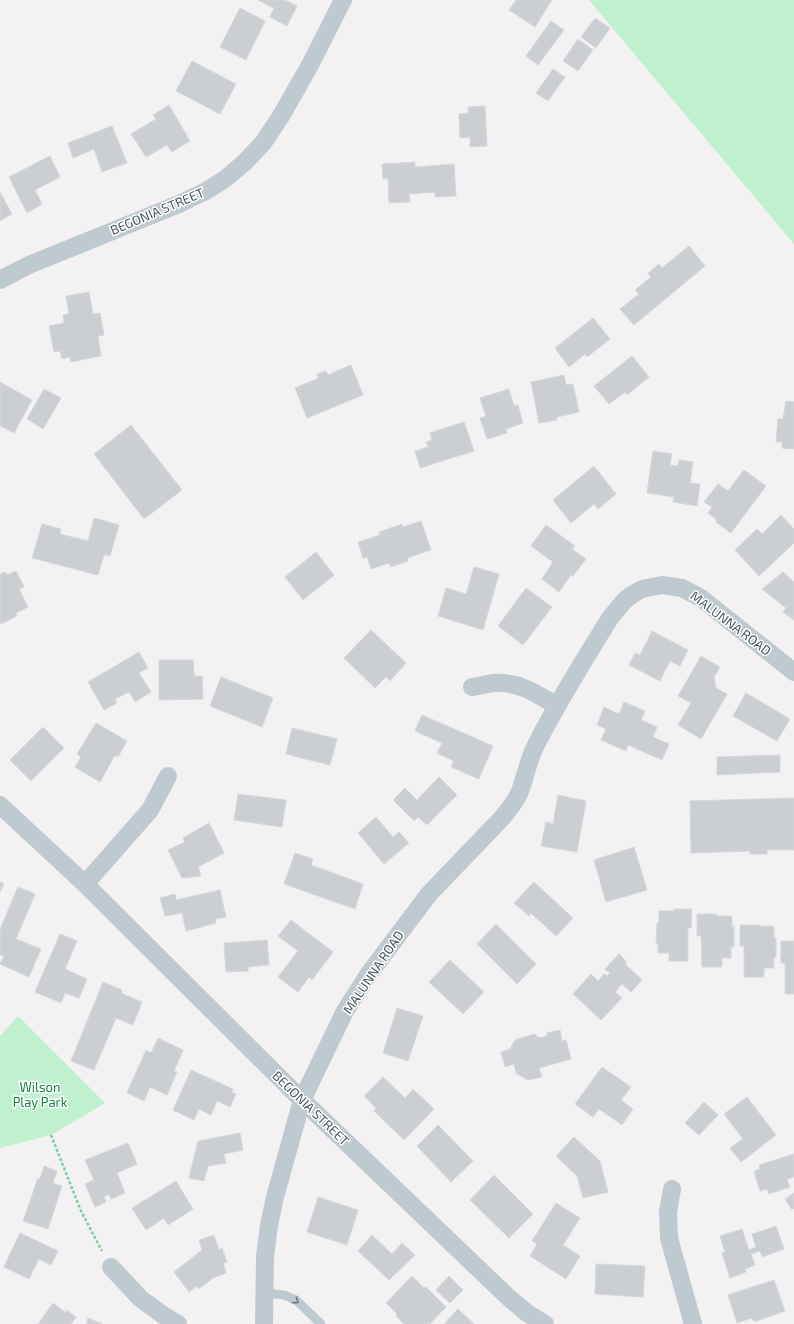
<svg xmlns="http://www.w3.org/2000/svg" width="794" height="1324" font-family="'Exo 2',sans-serif">
<style>
.green{fill:#bff1ce}
.building{fill:#cbced3;stroke:#d5d8dc}
.lines{fill:none;stroke-linecap:round;stroke-linejoin:round}
.path{stroke:#76d19d;stroke-width:2.5;stroke-dasharray:3 2;stroke-linecap:butt}
.service{stroke:#bec9d0;stroke-width:9}
.minor{stroke:#bec9d0;stroke-width:18}
.oneway{stroke:#6b7881}
.labels{text-anchor:middle;stroke-width:3;stroke-linejoin:round;paint-order:stroke}
.street-label{font-size:13px;fill:#48565f;stroke:#fff}
.park-label{font-size:13px;fill:#148544;stroke:#fff}
</style>
<rect width="100%" height="100%" fill="#f3f1f1"/>
<path class="green" d="M589 0H794V244Z
M18 1016 105 1103 51 1135 0 1148V1036Z"/>
<path class="building" d="M258 0H285L297 6 287 26 270 17 274 8Z
M516 0H552L535 27 509 10Z
M240 8 265 21 246 60 220 47Z
M595 18 610 28 596 48 581 37Z
M551 21 564 30 538 65 526 56Z
M578 39 593 50 578 71 563 61Z
M192 61 236 84 220 114 176 91Z
M553 69 565 77 548 101 536 93Z
M169 105 190 141 172 152 167 145 146 157 131 134 156 119 153 115Z
M485 106 487 146 470 147V137L460 138 459 114 468 113V107Z
M112 126 127 163 102 172 94 149 73 158 68 143Z
M50 156 60 177 35 190 42 204 27 213 9 177Z
M415 162V167L454 164 456 196 435 197V192L409 194 410 202 389 203 388 178 383 179 382 164Z
M0 192 12 214 0 221Z
M689 246 705 266 634 325 620 309 639 294 635 290 651 277 648 273 659 264 662 268Z
M89 292 93 314 100 313 104 335 98 336 101 356 71 362 70 357 62 359 60 351 54 352 49 326 64 323 63 315 69 314 66 296Z
M593 318 610 339 587 357 585 354 569 367 555 348Z
M632 356 649 377 627 395 625 392 609 404 594 386Z
M351 365 363 395 307 418 295 388 319 378 317 374 326 371 328 375Z
M564 375 566 385 573 384 579 412 557 417V420L539 423 531 382Z
M0 382 32 400 14 433 0 426Z
M44 389 61 398 43 429 27 419Z
M509 389 514 406 518 405 523 423 506 429 507 433 487 439 480 418 486 416 480 398Z
M786 401 794 402V449L782 448V442H776L778 419H783Z
M464 422 474 451 420 468 415 451 428 447 426 442 432 440 430 433Z
M131 425 182 490 144 519 94 454Z
M653 451 672 454 670 465 678 466 679 460 693 462 690 483 700 484 697 506 673 502 674 497 647 493Z
M594 466 616 494 598 509 594 504 571 523 553 500Z
M744 470 766 486 731 533 716 522 717 520 708 513 712 507 704 502 718 484 728 491Z
M781 515 794 529V543L759 576 735 550 757 529 762 534Z
M94 518 119 525 110 556 104 555 98 575 32 558 42 524 61 529 60 534 88 541Z
M421 521 431 550 407 558 408 561 391 567 389 563 371 569 367 557 363 558 358 542 380 535 379 532 402 524 403 527Z
M546 525 575 546 572 549 586 559 573 576 571 575 559 592 542 579 553 562 531 546Z
M316 552 334 575 303 600 285 577Z
M474 567 499 574 483 630 438 616 446 588 466 594Z
M16 571 24 587 19 589 28 607 16 613 17 616 1 624 0 621V574L5 572 7 575Z
M783 572 794 582V620L783 612 786 608 762 589Z
M526 588 552 607 523 645 498 626Z
M371 630 406 663 390 681 386 677 375 688 344 658Z
M652 631 688 650 680 666 670 661 660 681 629 665 635 653 640 655Z
M139 652 148 668 139 673 151 692 135 702 129 692 115 699 117 703 104 710 88 682Z
M701 656 720 667 714 677 716 688 727 694 701 739 678 725 691 703 678 696Z
M159 660H193L194 676H202L203 699 159 700Z
M221 677 273 698 262 727 210 706Z
M746 693 790 719 777 741 733 716Z
M624 702 645 711 641 720 657 727 653 737 669 744 662 760 628 745 626 751 601 740 606 729 597 725 604 707 619 714Z
M422 715 493 746 479 779 451 767 454 761 437 753 442 743 415 731Z
M96 723 127 741 118 757 115 755 100 782 75 767 81 757 77 754Z
M43 727 64 748 31 781 10 760Z
M292 728 337 739 330 765 286 754Z
M780 755V772L717 775V757Z
M439 777 457 795 427 825 418 817 414 821 393 800 405 788 417 800Z
M238 794 286 800 282 827 234 820Z
M558 795 586 801 577 852 541 846 546 822 553 824Z
M794 798V850H767V854H750V851L691 853 690 801Z
M376 817 393 837 399 832 409 843 384 864 358 833Z
M209 823 224 853 198 867 201 876 182 878 168 850 185 842 183 838Z
M634 847 647 890 606 902 594 860Z
M295 853 313 859 311 865 363 884 355 909 284 884Z
M0 882 4 884 0 892Z
M534 882 573 918 556 936 531 913 529 916 514 903Z
M18 887 35 894 16 939 41 949 29 977 0 964 4 956 0 955V929Z
M220 890 226 917 215 919 216 923 186 931 182 913 165 916 160 898 175 894 176 900Z
M674 909H692L691 928H688V961H669V953H658V943H656L657 923H659V911H674Z
M697 914H716L717 916H732V927H734V947H731V958H722V967H702L701 936H697Z
M291 920 333 952 312 980 309 977 298 992 278 977 298 951 278 936Z
M496 924 536 964 517 984 477 944Z
M740 925H759V926H774V938H776V957H774V968H764V977H744V946H740Z
M60 934 77 941 65 969 87 979 79 998 65 993 61 1003 35 992Z
M267 940 269 965 248 967V971L226 972 224 943Z
M781 941H794V994H785V963H781Z
M619 954 627 962 625 964 642 980 631 992 622 984 615 992 622 998 601 1020 573 994 591 974 598 981 604 974 607 976 610 973 605 969Z
M450 960 484 992 463 1014 429 982Z
M103 982 122 990 121 993 142 1002 133 1025 116 1018 94 1070 71 1061Z
M397 1008 423 1016 408 1061 383 1053Z
M560 1030 562 1041 566 1040 571 1059 539 1068 542 1077 528 1080 516 1073 514 1064 505 1067 501 1052 510 1049 515 1040 534 1034 540 1038 547 1036V1033Z
M158 1038 183 1050 174 1071 177 1072 167 1095 150 1087 144 1101 127 1093 146 1050 151 1053Z
M602 1067 631 1087 621 1100 633 1109 622 1125 599 1109 593 1117 575 1104Z
M191 1070 233 1089 232 1092 236 1094 230 1107 217 1101 211 1115 199 1109 194 1120 173 1110Z
M383 1077 405 1098 413 1089 434 1109 404 1140 374 1111 376 1108 364 1096Z
M747 1097 776 1135 741 1162 730 1148 743 1139 724 1114Z
M704 1102 718 1115 699 1135 685 1123Z
M438 1125 473 1161 451 1182 417 1146Z
M240 1133 243 1150 224 1154 226 1163 208 1166 204 1181 189 1178 198 1141Z
M574 1137 600 1161 608 1192 583 1198 577 1176 556 1156Z
M128 1143 137 1164 117 1173 125 1193 111 1199 109 1194 104 1197 106 1202 95 1207 85 1184 94 1180 85 1160Z
M794 1154V1177L787 1179 790 1187 769 1194 767 1189 760 1191 754 1171 760 1169 759 1165Z
M44 1166 57 1171 53 1183 62 1186 48 1229 23 1221 38 1178 40 1179Z
M494 1175 533 1214 509 1238 470 1200Z
M176 1181 193 1209 168 1225 164 1218 146 1230 132 1208Z
M794 1193V1208L792 1210 785 1199Z
M318 1197 358 1210 347 1245 307 1232Z
M556 1203 580 1218 563 1245 580 1256 566 1279 530 1256 537 1244 532 1241Z
M776 1226 784 1249 762 1257 760 1251 751 1254 755 1265 745 1269 746 1272 730 1278 722 1253 725 1252 720 1236 742 1229 749 1250 756 1247 752 1234Z
M20 1233 58 1251 51 1265 39 1259 29 1279 4 1267Z
M214 1235 219 1250 222 1248 227 1262 223 1263 226 1273 213 1278 199 1289 197 1286 189 1292 174 1272 202 1250 199 1240Z
M372 1235 392 1254 402 1243 415 1255 389 1280 358 1251Z
M596 1264 645 1266 643 1297 595 1294Z
M412 1276 424 1288 426 1287 446 1307 430 1324H404L396 1316 397 1314 386 1303Z
M449 1276 463 1290 450 1303 436 1290Z
M774 1280 785 1311 754 1322 752 1318 737 1323 728 1295Z
M53 1303 66 1313 67 1310 76 1317 71 1324H38Z
M458 1309 474 1324H444Z
M88 1318 102 1324H86Z"/>
<g class="lines">
<path class="path" d="M51 1135 81 1211 102 1251"/>
<path class="service" d="M264 1293 284 1295 296 1300 321 1324"/>
<path class="minor" d="M0 280 29 265 179 204 206 191 225 179 245 162 263 143 281 116 310 65 343 0
M472 687C479 686 486 684 494 683 518 681 537 694 557 706
M0 805 85 884 302 1100 508 1297 527 1313 545 1324
M85 884 150 810 168 776
M672 1189 668 1212 669 1238 693 1324
M111 1267 141 1299 163 1315 178 1324
M264 1324 265 1257 269 1225 275 1197 302 1100 345 1011 368 975 429 894 501 819C507 812 513 805 518 796 525 781 527 763 535 747 557 703 584 660 610 618L625 600 633 594 642 589 662 585 682 588 701 598 794 672"/>
</g>
<defs><path id="oneway-chevron" d="M-2-3.5L2.5 0L-2 3.5" fill="none" stroke-width="1.6" stroke-linecap="round" stroke-linejoin="round"/></defs>
<use class="oneway" href="#oneway-chevron" transform="translate(296 1301) rotate(34)"/>
<g class="labels">
<g class="street-label">
<text transform="translate(157 211) rotate(-23)" y="5">BEGONIA STREET</text>
<text transform="translate(731 623) rotate(37)" y="5">MALUNNA ROAD</text>
<text transform="translate(373 972) rotate(-56)" y="5">MALUNNA ROAD</text>
<text transform="translate(311 1108) rotate(44)" y="5">BEGONIA STREET</text>
</g>
<g class="park-label">
<text x="40" y="1092">Wilson<tspan x="40" dy="15">Play Park</tspan></text>
</g>
</g>
</svg>
